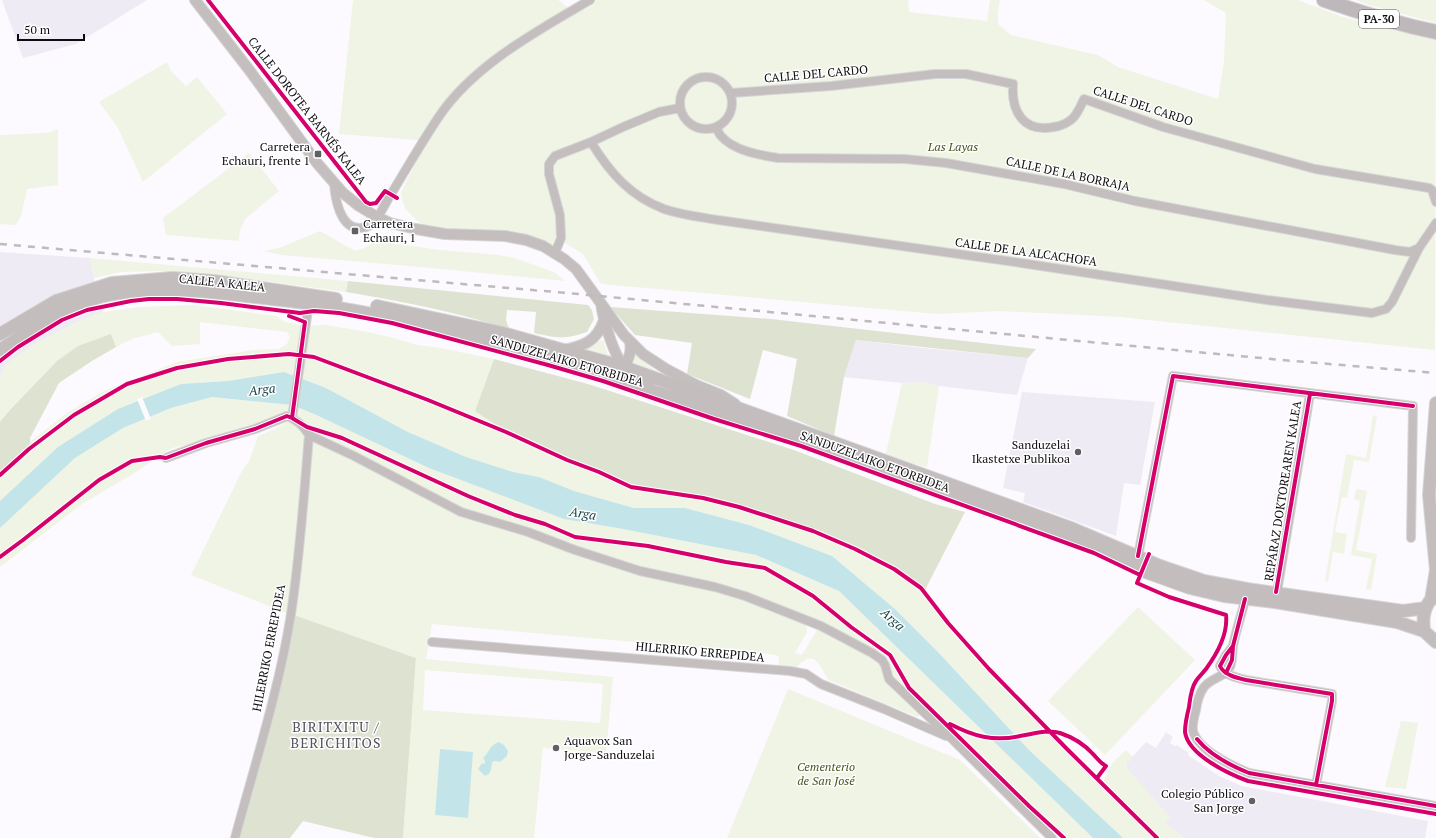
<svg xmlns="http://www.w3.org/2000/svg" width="1436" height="838" font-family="'PT Serif',serif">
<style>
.built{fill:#efebf4}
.green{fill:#f0f4e4;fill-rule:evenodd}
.forest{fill:#dee3d1}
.water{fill:#c3e4e8}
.pier{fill:#fcfafe}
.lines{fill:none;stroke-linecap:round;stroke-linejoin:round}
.minor-casing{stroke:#d6d5d7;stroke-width:10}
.tertiary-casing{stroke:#d6d5d7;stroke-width:12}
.secondary-casing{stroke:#d6d5d7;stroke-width:14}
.trunk-casing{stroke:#d6d5d7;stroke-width:16}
.minor{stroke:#c4bebe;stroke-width:8}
.tertiary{stroke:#c4bebe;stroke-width:10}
.secondary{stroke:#c3bdbd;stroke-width:12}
.trunk{stroke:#beb8ba;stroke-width:14}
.rail{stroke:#bebabd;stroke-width:2.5;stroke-dasharray:7 7;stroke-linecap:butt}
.cycleway-casing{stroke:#fff;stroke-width:6}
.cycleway{stroke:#d6006c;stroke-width:4}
.poi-dot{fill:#615f64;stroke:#fff;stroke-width:1.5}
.labels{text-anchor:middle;stroke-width:3;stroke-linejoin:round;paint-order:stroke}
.shield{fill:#fff;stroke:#565558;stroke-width:1}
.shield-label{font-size:11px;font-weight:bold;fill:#0e0c11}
.street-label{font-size:12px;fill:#0e0c11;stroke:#fff}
.poi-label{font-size:12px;fill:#0e0c11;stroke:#fff;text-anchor:end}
.park-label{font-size:12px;font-style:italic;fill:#49551d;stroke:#fff}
.water-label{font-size:13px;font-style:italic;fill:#184447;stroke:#fff}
.quarter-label{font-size:14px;letter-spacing:1px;fill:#56525e;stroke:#fff}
</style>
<rect width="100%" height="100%" fill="#fcfafe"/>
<path class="built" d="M2 0H147L76 44 23 58Z
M0 252 90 258 98 298 111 334 0 426Z
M856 340 914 347 1028 358 1017 395 939 386 921 382 902 383 844 377Z
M1022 392 1155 402 1140 485 1124 483 1116 536 1023 502 1025 493 1003 488Z
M1166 732 1173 737 1170 743 1175 746 1177 745 1189 753 1188 755 1219 776 1242 786 1428 821 1425 838H1184L1165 824 1125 765 1146 742 1156 748Z"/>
<path class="green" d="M353 0H558L572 10 581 5 582 0H908L909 12 987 21 990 0H1000L998 13V24L1011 35 1098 55 1118 67 1218 99 1224 61 1226 13 1204 0H1298L1343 17 1436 40 1435 350 1120 317 999 311 937 314 601 284 583 254 555 237V253L505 236 435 232 416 220 405 208 402 200 401 192 426 143 417 140 339 134Z
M1356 0H1436V23L1365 4Z
M167 62 171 71 186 86 197 77 227 114 143 182 118 128 99 102Z
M58 129V185L27 189 21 216 16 225 0 224V135L47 133Z
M249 153 279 191 245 219 240 230 239 241 166 235 163 218Z
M320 231 355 251 364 248 377 241 440 250 499 255 514 258 554 272 565 281 421 267 281 255 264 251 279 248Z
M90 258 348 281 346 292 228 276 159 271 121 272 94 278Z
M194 305 276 316 286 322 305 326 326 325 368 332 394 338 417 345 441 348 494 359 475 411 599 472 663 491 739 507 813 531 894 569 924 592 1029 711 1101 786 1113 762 1126 750 1133 757 1125 766 1170 817 1165 824 1184 838H1123L1029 750 938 652 895 609 832 556 749 525 685 508H634L574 491 539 477 513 472 466 457 408 432 326 388 284 372 228 381 181 384 0 501V475L31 441 67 413 104 391 177 362 253 350 279 349 287 344 290 336 287 332 200 322V344L172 346 158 332 132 339 116 347 111 334 78 346 10 410 0 422V379L5 365 36 343 81 320 103 312 139 307Z
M603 340 608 355 584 348Z
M635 355 660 374 632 363Z
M921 382 939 386 927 467 885 457 902 383Z
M212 397 292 405 314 414 429 468 564 519 623 529 756 555 839 591 1093 838H1058L979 757 891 677C888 671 889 665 885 659 842 631 798 615 751 596L745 600 806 624 807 632 795 653 802 655 817 630H820L861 650 878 661 882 666 886 679 920 711 921 715 917 717 829 680C820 669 815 646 797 667L778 666 779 656 770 654 432 624 426 659 613 677 606 753 543 748 534 838H403L416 658 284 612 191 575 243 469 249 462 258 436 286 424 172 448 131 475 82 504 0 567V528L75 458 123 428 171 408ZM337 449 456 509 464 516 337 450ZM425 670 603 684 600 723 423 710ZM499 742 504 745 508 751 507 756 500 762 494 761 492 763 491 770 489 774 485 776 478 769 482 763 484 764 485 761 483 758C490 753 490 745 499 742ZM440 749 473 752 467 818 435 815Z
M1373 415 1377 416 1369 462 1354 460 1347 498 1342 497 1335 532 1347 534 1344 554 1333 552 1328 582 1325 581 1346 454 1366 458Z
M1356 489 1367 491 1356 550 1377 554 1371 590 1366 589 1372 559 1351 555 1360 501 1354 499Z
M1138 607 1195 660 1105 755 1048 701Z
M788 689 960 760 1040 838H727Z
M1401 721 1418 723 1406 789 1385 787Z"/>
<path class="forest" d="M348 281 588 305 592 310 594 319 587 332C563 340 558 338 534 333L536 312 507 310 506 320 509 329C456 312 401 301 346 292Z
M610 307 771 319 1036 349 1028 358 856 340 844 377 834 436 787 416 797 359 763 350 750 399 687 374 692 343 635 335Z
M111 334 116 347 92 361 59 383 30 438C33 450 9 468 0 475V422L10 410 57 361 78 346Z
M494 359 588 384 794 450 935 504 965 512 924 592 894 569 813 531 739 507 620 482 506 432 475 411Z
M291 614 416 658 403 838H374L303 821 290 838H235Z"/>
<path class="water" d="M284 372 326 388 408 432 466 457 513 472 539 477 574 491 634 508H685L749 525 832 556 895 609 938 652 1029 750 1123 838H1093L839 591 756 555 623 529 564 519 429 468 314 414 292 405 212 397 171 408 123 428 75 458 0 528V501L58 447 118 409 181 384 228 381Z
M499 742 504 745 508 751 507 756 500 762 494 761 492 763 491 770 489 774 485 776 478 769 482 763 484 764 485 761 483 758C490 752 489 745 499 742Z
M440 749 473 752 468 818 435 815Z"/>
<path class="pier" d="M142 397 151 419 146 421 137 399Z"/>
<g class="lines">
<defs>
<path id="minor" d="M680 103a26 26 0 1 1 52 0a26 26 0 1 1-52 0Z
M731 93 831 86 935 74H966L1013 84C1011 111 1023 133 1054 127 1061 126 1068 123 1073 118 1078 113 1081 105 1084 99L1163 127 1315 169 1429 188 1432 190 1436 202
M716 128C718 130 719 134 721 136 734 151 760 155 778 158L905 159 946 163 1064 184 1135 201 1395 250 1410 252 1419 248
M591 142C610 173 630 196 664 209 681 215 701 217 718 220L1021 263 1267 300 1372 313 1386 309 1392 302 1419 248 1436 223
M334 183C335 198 340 229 360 228 364 228 369 226 372 224 381 215 386 201 393 191 408 166 422 142 438 118 472 66 537 31 590 0
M555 253 561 238 560 215 549 174V164L555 156 591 142 623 127 659 112 680 108
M292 418 309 303
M166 458 206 443 255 429 287 416C296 419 304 427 309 435L354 456 461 512 528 532 575 550 640 571 715 587 745 596 821 626 872 653 882 660 885 665 889 679 952 739 1052 838
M1138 556 1173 376 1413 406 1411 538
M1246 595C1243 612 1236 629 1233 646 1232 653 1233 660 1230 667 1225 677 1211 678 1204 687 1199 694 1197 702 1196 710 1194 717 1192 725 1193 731 1198 750 1232 766 1249 773L1436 806
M1276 598 1310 394
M432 642 790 671 806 674 821 684 884 709 946 736
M1233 646 1226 655 1220 666C1224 675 1237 678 1246 680L1332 694V701L1316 785
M235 838C255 764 279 690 291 614 300 555 304 495 309 435"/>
<path id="tertiary" d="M195 0 250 71 317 163 343 193 359 206 377 217 390 223 416 229 445 234 505 236 526 240 543 246 564 259 576 269 624 335 643 354 666 369 696 385 721 395 735 404
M601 303C603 321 616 363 630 375 635 380 642 382 649 385
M564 350C584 346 597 341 604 320
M599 370 610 372 624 367C629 359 632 351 630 342"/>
<path id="secondary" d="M377 306 499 332 624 367 1071 528 1160 566 1204 581 1247 589 1403 611 1426 608
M0 334 56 301 112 283 172 278 214 281 336 299
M0 350C37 324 74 299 120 293 172 286 221 293 272 299 399 312 522 349 643 388 690 403 737 417 783 433 878 467 973 502 1068 537L1104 551 1140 570 1190 588 1224 596 1275 602 1397 622 1424 631
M1431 600 1436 570 1429 495 1436 403
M1429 602C1423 611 1423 620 1424 631L1436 642"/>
<path id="trunk" d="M1324 0C1361 13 1398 24 1436 32"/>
</defs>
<use href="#minor" class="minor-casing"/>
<use href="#tertiary" class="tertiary-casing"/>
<use href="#secondary" class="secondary-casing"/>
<use href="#trunk" class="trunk-casing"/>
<use href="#minor" class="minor"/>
<use href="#tertiary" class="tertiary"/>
<use href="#secondary" class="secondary"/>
<use href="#trunk" class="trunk"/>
<path class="rail" d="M0 244 567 293 1282 360 1436 373"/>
<defs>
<path id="cycleway" d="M208 0 366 202 370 204 376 203 385 191 397 198
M289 316 305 322 292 418
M0 361 18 347 62 320 87 310 131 301 149 299H177L221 303 300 313 314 311 339 313 392 323 548 365 603 381 714 419 801 446 1094 553 1140 575
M0 475 29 449 74 415 127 384 177 368 228 359 289 354 314 357 428 400 506 432 567 460 599 472 631 487 703 498 739 507 813 531 855 549 894 569 921 588 948 623 989 669 1066 748 1157 838
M1149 554 1137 583 1169 597 1226 615C1228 633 1217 654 1206 669 1203 673 1199 676 1196 681 1191 688 1190 699 1189 707 1187 715 1185 724 1185 732 1188 755 1229 774 1248 781L1436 814
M1138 556 1173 376 1413 406
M0 557 23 540 99 480 132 461 160 457 166 458 206 443 255 429 287 416 292 418 307 427 342 438 468 496 515 515 545 524 575 537 648 546 726 562 765 568 813 596 851 627 890 655 909 688 1029 806 1064 838
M1276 592 1310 394
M1233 646 1226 655 1220 666C1224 675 1237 678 1246 680L1332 694V701L1316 785
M1226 673 1232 660 1233 646 1245 599
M950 724C973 736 993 742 1020 736 1033 734 1047 729 1060 733 1072 737 1084 744 1093 754 1098 759 1100 763 1106 766L1097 778
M1197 739C1210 755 1229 765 1249 773L1436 806"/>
</defs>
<use href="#cycleway" class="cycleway-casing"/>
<use href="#cycleway" class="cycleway"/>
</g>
<g class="poi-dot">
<rect x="314" y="150" width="8" height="8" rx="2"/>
<rect x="351" y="227" width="8" height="8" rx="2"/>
<circle cx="1078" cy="452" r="4"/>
<circle cx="556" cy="748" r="4"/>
<circle cx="1252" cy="801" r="4"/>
</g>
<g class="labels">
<rect class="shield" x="1359" y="10" width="40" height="18" rx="3"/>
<g class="shield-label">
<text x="1379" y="23">PA-30</text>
</g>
<g class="street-label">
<text transform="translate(816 74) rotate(-5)" y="4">CALLE DEL CARDO</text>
<text transform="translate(1143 106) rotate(18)" y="4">CALLE DEL CARDO</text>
<text transform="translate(307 111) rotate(52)" y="4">CALLE DOROTEA BARNÉS KALEA</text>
<text transform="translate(1068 174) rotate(12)" y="4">CALLE DE LA BORRAJA</text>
<text transform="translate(1026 252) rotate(8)" y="4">CALLE DE LA ALCACHOFA</text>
<text transform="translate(222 283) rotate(6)" y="4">CALLE A KALEA</text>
<text transform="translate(567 361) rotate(16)" y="4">SANDUZELAIKO ETORBIDEA</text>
<text transform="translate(875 462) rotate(20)" y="4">SANDUZELAIKO ETORBIDEA</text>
<text transform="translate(1283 491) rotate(-81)" y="4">REPÁRAZ DOKTOREAREN KALEA</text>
<text transform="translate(269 648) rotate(-79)" y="4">HILERRIKO ERREPIDEA</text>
<text transform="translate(700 652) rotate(5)" y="4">HILERRIKO ERREPIDEA</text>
</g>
<g class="poi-label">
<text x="310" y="151">Carretera<tspan x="310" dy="14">Echauri, frente 1</tspan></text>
<text x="363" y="228" text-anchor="start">Carretera<tspan x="363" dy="14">Echauri, 1</tspan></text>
<text x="1070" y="449">Sanduzelai<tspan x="1070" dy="14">Ikastetxe Publikoa</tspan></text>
<text x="564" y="745" text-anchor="start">Aquavox San<tspan x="564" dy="14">Jorge-Sanduzelai</tspan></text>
<text x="1244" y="798">Colegio Público<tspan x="1244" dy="14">San Jorge</tspan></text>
</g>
<g class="park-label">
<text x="953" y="151">Las Layas</text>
<text x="826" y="771">Cementerio<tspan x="826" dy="14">de San José</tspan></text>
</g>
<g class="water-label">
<text transform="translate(262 389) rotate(-6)" y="5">Arga</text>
<text transform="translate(583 513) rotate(9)" y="5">Arga</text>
<text transform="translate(893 619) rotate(42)" y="5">Arga</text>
</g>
<g class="quarter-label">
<text x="336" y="732">BIRITXITU /<tspan x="336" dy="16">BERICHITOS</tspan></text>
</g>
</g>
<path d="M18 34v6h66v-6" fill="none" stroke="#0e0c11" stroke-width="2"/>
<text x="24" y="34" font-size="12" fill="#0e0c11" stroke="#ffffff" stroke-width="3" paint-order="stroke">50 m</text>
</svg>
